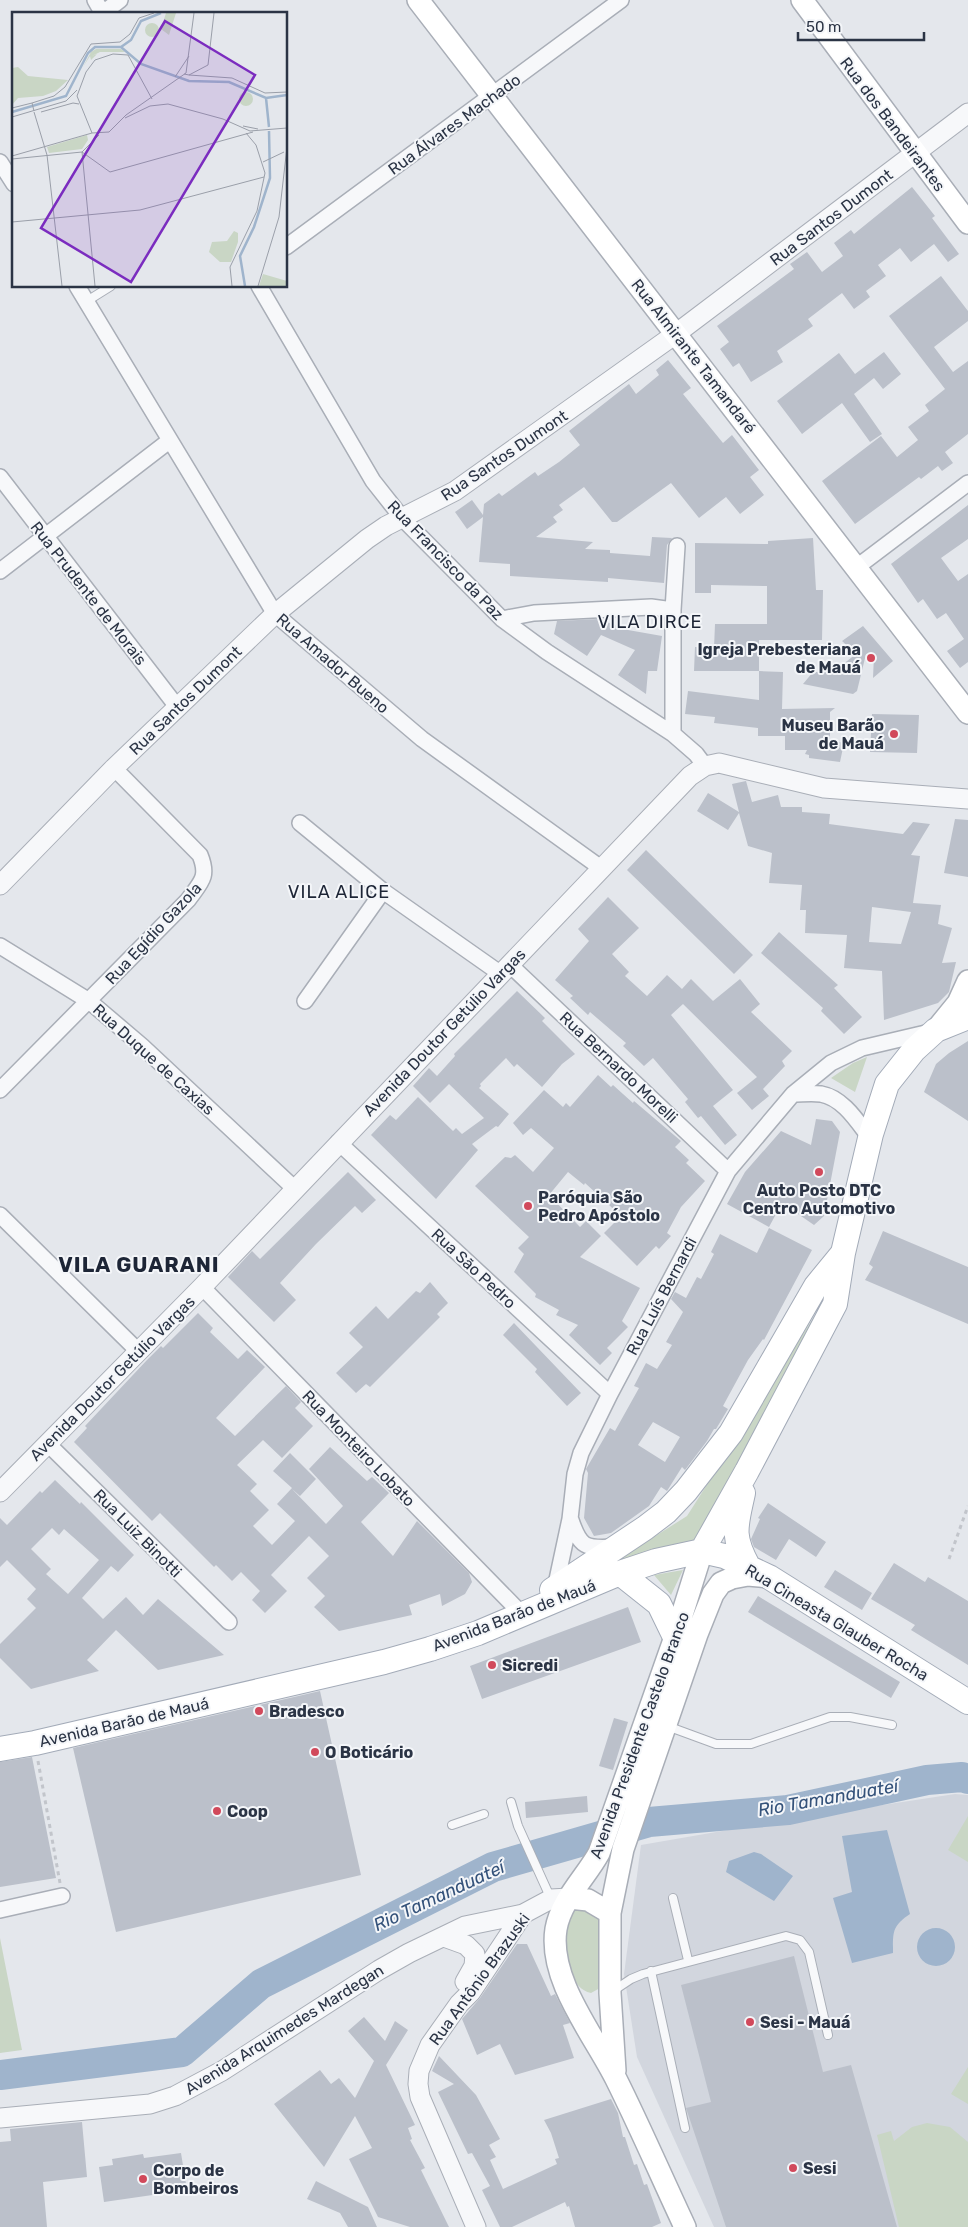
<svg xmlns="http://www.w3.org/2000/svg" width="968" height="2227" font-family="Rubik,sans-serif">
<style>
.built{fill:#d2d6de}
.green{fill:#c9d6c5}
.water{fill:#9fb4cc}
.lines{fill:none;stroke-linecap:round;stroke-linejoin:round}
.river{stroke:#9fb4cc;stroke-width:30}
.building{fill:#bbc0ca;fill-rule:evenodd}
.service-casing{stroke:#a9aeb7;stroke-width:10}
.minor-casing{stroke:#a9aeb7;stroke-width:18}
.tertiary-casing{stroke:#a9aeb7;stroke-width:21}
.secondary-casing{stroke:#a9aeb7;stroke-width:24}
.primary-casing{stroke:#a3abb8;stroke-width:26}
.path{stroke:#c2c5cb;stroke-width:3;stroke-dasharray:4 4;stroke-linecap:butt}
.service{stroke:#f7f8fa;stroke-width:8}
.minor{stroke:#f7f8fa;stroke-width:15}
.tertiary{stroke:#f7f8fa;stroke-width:19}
.secondary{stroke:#fff;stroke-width:21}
.primary{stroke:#fff;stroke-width:24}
.poi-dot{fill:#d1495b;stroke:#f4f6f9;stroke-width:2}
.labels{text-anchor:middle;stroke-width:4;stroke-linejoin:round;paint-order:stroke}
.street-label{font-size:16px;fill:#2b3445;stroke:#f4f6f9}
.poi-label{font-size:16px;font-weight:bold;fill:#2b3445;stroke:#f4f6f9;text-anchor:start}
.neighbourhood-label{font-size:18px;letter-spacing:1px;fill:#1d2536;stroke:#f4f6f9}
.water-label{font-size:18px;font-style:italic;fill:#34527a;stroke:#f4f6f9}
.district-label{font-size:21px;font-weight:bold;letter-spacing:1px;fill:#1d2536;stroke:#f4f6f9}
.inset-river{fill:none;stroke:#9fb4cc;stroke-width:2.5}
.inset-road{fill:none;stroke:#9a9fa9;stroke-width:1}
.view{fill:#7b2cbf;fill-opacity:0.15;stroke:#7b2cbf;stroke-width:2.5}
.inset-edge{fill:none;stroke:#2b3445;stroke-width:2.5}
</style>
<rect width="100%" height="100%" fill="#e4e7ec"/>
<path class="built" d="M955 1794 968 1795V2227H714L637 2057 624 1974 641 1845 797 1818Z"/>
<path class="green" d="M867 1057 855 1092 831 1078 853 1063Z
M817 1312 701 1545 616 1561 687 1516Z
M683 1570 671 1595 654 1575Z
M968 1816V1862L948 1850Z
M578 1907H587L602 1921 600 1988 591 1993C571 1989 564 1958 564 1940 564 1931 568 1921 570 1912Z
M0 1938 22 2050 0 2053Z
M968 2067V2104L951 2094Z
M927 2123 950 2127 968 2142V2227H899L877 2135 891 2131 894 2141 912 2127Z"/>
<path class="water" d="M887 1830 910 1914C892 1926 893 1932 893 1953L852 1963 833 1898 852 1892 842 1836Z
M754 1852 761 1854 793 1876 774 1901 726 1872 729 1861Z
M917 1947a19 19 0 1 1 38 0a19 19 0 1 1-38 0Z"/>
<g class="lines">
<path class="river" d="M0 2075 182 2052 261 1984 493 1867 649 1822 788 1810 927 1780 962 1777 968 1779"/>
</g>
<path class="building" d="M912 187 935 216 932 218 959 254 948 262 934 244 911 262 900 248 878 265 886 276 866 291 870 297 854 309 842 293 808 319 813 326 777 351 783 362 751 382 739 363 733 367 720 349 729 342 717 326 794 269 790 264 807 252 822 272 843 256 834 243 851 230 854 234Z
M941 276 968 311V321L934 347 953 372 968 361V434L945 452 953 463 942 471 938 466 921 479 919 477 855 524 822 481 881 436 897 457 918 440 908 427 929 411 925 405 945 389 889 316Z
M884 352 901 374 883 389 874 378 854 394 882 434 870 442 842 403 802 434 777 401 839 353 855 374Z
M668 360 691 388 683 394 723 443 732 435 759 470 750 477 764 495 740 514 726 497 699 518 671 483 617 522H612L584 487 559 505 563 510 553 517 557 522 536 537 593 542 585 549 610 550V553L650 556 652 537 672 538 667 545 664 583 608 578V582L510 576V564L479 562 483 517 467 529 455 512 472 500 483 515 484 504 499 493 502 496 535 472 538 476 559 462 580 445 569 431 629 384 636 394 659 375 656 370Z
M968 505V539L941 558 958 581 968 574V662L960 668 947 651 964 639 946 613 937 619 923 599 918 603 891 564Z
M813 538 816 590H823L822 640H759V671H694L695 647 714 648 715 624H767V586L711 585V593H695V543L768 544V541Z
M599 619 628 630 662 636 657 671H648L646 694 618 675 635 650 601 635 587 656 554 634 557 621Z
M863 626 893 661 873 678 874 655 866 654 857 691 853 694 803 684 813 672H833L856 654 842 641Z
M759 671 783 672 782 709 835 708 830 712V740L844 743 840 762 809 758V755L805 754 807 750H785V736H758V728L714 723 715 717 685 714 688 691 759 700Z
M872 714 919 715 917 753 870 752Z
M746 781 752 802 778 795 781 807H802V812L830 814 829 824 903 834 913 822 930 824 911 855 920 856 913 903 941 905 938 924 952 928 942 963 956 962 949 992 938 1003 884 1020 882 971 844 968 847 935 805 933 806 910H800L802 885 769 883 772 853 748 846 739 813 728 830 697 811 708 793 739 812 732 784ZM872 907 911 912 901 944 869 942Z
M955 819 968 820V877L944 873Z
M646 850 753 955 734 974 627 870Z
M608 897 639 928 612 954 629 972 625 976 647 996 667 975 682 989 691 979 713 1001 740 979 760 1004 751 1012 792 1051 782 1061 785 1066 763 1089 769 1096 752 1110 737 1093 757 1077 683 1004 671 1015 733 1090 713 1106 737 1135 725 1145 701 1116 698 1118 685 1102 688 1099 653 1058 644 1066 623 1046 626 1043 590 1012 588 1015 570 998 573 996 555 980 589 941 578 929Z
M779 932 838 985 834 988 862 1017 844 1034 821 1011 823 1008 761 953Z
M517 991 545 1018 542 1021 575 1054 562 1064 542 1087 517 1064 514 1067 506 1058 480 1084 481 1086 479 1088 509 1114 498 1127 496 1126 472 1144 478 1150 436 1199 371 1135 390 1115 396 1120 418 1097 453 1131 456 1128 462 1134 484 1118 449 1084 430 1103 413 1086 429 1068 437 1076 455 1056 454 1054Z
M968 1041V1121L924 1092 936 1064 949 1053Z
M598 1075 611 1087 613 1085 633 1103 634 1101 681 1141 675 1147 689 1160 686 1163 705 1181 681 1207 667 1233 671 1236 659 1249 656 1246 637 1266 604 1233 621 1216 585 1183 584 1185 568 1172 549 1195 580 1227 586 1221 601 1236 580 1257 640 1288 622 1321 628 1327 607 1348 612 1353 600 1365 569 1335 578 1325 556 1315 559 1310 535 1297 536 1294 514 1272 524 1254 518 1248 529 1237 475 1186 505 1157 511 1158 515 1155 533 1172 554 1148 531 1128 523 1135 513 1123 544 1090 563 1107 566 1103 570 1107Z
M816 1119 832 1121 840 1132 824 1216 814 1225 782 1203 769 1227 727 1204 745 1172 781 1131 811 1145Z
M348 1172 376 1200 362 1213 355 1206 316 1244 280 1283 296 1300 274 1322 228 1277 252 1251 260 1259Z
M769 1228 812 1250 764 1340 763 1339 748 1360 723 1406 728 1409 716 1429H714L707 1441 685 1470 682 1467 667 1491 661 1487 649 1506 611 1533 594 1536 584 1518 588 1473 586 1469 610 1428 615 1431 639 1388 634 1386 646 1363 657 1369 672 1345 666 1342 683 1312 671 1299 675 1292 686 1298 697 1277 701 1279 714 1254 711 1252 720 1234 757 1253ZM653 1422 680 1437 665 1462 638 1445Z
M883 1231 968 1267V1324L865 1280 873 1267 869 1264Z
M430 1282 448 1303 437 1314 440 1317 370 1387 366 1384 356 1393 336 1373 363 1347 349 1333 376 1306 388 1319 416 1291 420 1293Z
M198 1313 213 1328 210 1332 238 1359 247 1350 265 1367 216 1418 235 1436 286 1386 301 1402 295 1408 313 1426 282 1458 263 1440 237 1465 257 1484 250 1491 269 1510 253 1526 272 1545 295 1521 277 1504 292 1488 273 1471 290 1453 316 1479 300 1496 292 1489 326 1524 343 1506 309 1469 330 1447 367 1481 372 1477 389 1493 361 1522 393 1556 417 1521 469 1573 472 1582 465 1594 442 1606 440 1594 409 1605 412 1615 339 1631 314 1607 325 1596 307 1578 329 1556 309 1536 271 1575 287 1591 265 1613 252 1600 260 1591 241 1572 232 1581 216 1565 214 1567 160 1513 152 1521 74 1442 87 1428 85 1426 147 1360 161 1346 163 1348Z
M514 1323 581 1393 567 1406 535 1372 537 1369 503 1335Z
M55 1480 80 1504 81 1502 134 1555 118 1572 111 1566 82 1598 103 1619 126 1597 143 1615 158 1599 224 1655 158 1670 116 1630 87 1660 99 1671 31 1689 0 1658V1644L36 1608 27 1599 36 1589 7 1560 0 1567V1518L7 1525 40 1491 42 1493ZM52 1528 59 1535 64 1529 99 1560 68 1594 46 1574 51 1569 31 1549Z
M768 1503 826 1542 816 1557 789 1539 776 1560 754 1547 751 1539 760 1519 758 1518Z
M894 1563 925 1582 928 1577 968 1601V1665L911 1630 915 1625 871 1599Z
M835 1570 872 1593 862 1610 824 1587Z
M758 1596 900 1682 891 1698 748 1612Z
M628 1607 641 1642 482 1699 470 1666Z
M320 1691 361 1875 116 1932 73 1748Z
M614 1718 628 1722 613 1770 599 1766Z
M32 1757 56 1878 0 1887V1762Z
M587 1796 588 1812 526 1818 525 1802Z
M517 1944H527L551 1996 555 1994 570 2023 563 2025 574 2058 515 2075 500 2044 477 2055 462 2019 480 1998Z
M794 1956 823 2072 851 2065 897 2227H726L686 2108 711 2102 681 1985Z
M364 2017 385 2041 395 2021 408 2030 386 2065 415 2125 408 2128 412 2139 410 2140 425 2168 421 2170 449 2227H410L378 2217 349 2159 372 2148 355 2116 324 2167 274 2104 320 2070 331 2084 339 2078 355 2098 374 2061 348 2031Z
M439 2056 476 2095 500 2139 489 2145 496 2157 490 2160 503 2189 557 2164 555 2159 559 2158 551 2133 544 2120 611 2099 618 2113 623 2137H625L634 2165 637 2164 644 2185 647 2184 661 2223 652 2227H575L569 2206 567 2207 565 2202 512 2227H500L482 2190 490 2186 472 2153 468 2154 438 2092 454 2084 432 2071Z
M82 2122 87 2177 43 2182 47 2227H0V2142L11 2141 10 2129Z
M181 2153 187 2190 104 2202 99 2167 113 2165 112 2159 143 2154 144 2158Z
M316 2181 368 2207 377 2227H348L340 2213 307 2199Z"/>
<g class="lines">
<defs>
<path id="service" d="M87 301 111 286
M667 1726 716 1744H751L830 1717H850L892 1725
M511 1802 518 1826 551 1899
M452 1825 484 1814
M673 1898 688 1960
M651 1971 685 2128
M613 1991 631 1979 643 1974 786 1936 800 1940 809 1952 828 2035"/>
<path id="minor" d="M95 0 103 14
M103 13 120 0
M0 162 14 184
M286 247 621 0
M77 286 275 614 422 739 601 868
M259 286 373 481 403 519 502 619 547 652 673 734 696 754 705 766
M0 477 178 708
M857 567 968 483
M0 571 169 441
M502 619 534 613 651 607 673 610
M673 734V610L677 546
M300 823 383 891 501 974
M0 946 89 1001 142 1046 295 1189
M509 964 728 1171
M305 1001 383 891
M0 1090 188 900C201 882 209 877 200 855L114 768
M793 1094C802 1094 812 1093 821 1094 843 1098 857 1121 870 1138
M338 1142 610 1394
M0 1215 137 1350
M202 1287 516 1608
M47 1443 229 1622
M571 1520C580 1547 585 1549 614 1547
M555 1589 570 1519 575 1474 581 1453 610 1394 728 1171 793 1094 831 1063 862 1048 930 1032
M0 1910 62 1896"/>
<path id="tertiary" d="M0 885 114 768 275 614 367 539 386 526 455 491 677 333 968 113
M0 1492 202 1287 690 776 705 766 719 763 824 788 968 799
M444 1937 466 1945 475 1954 474 1966 465 1982
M0 2118 150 2104 175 2096 222 2071 379 1970 409 1953 465 1926 523 1914
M476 2227 420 2097 418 2084 419 2071 430 2045 459 2004 471 1992 523 1914 551 1899 569 1898"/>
<path id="secondary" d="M418 0 968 713
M802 0 968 223
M936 1030 958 1003 968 981
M569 1898 588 1900 610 1913
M615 2071 610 1993V1913L623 1849 697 1634 713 1594 721 1583 732 1578 748 1575 769 1577
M685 2227C662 2178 640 2127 616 2079 594 2035 548 1980 556 1929 561 1900 586 1877 599 1853L675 1637 702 1551"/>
<path id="primary" d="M743 1493C736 1526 731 1535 748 1566
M702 1551 747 1471 835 1304 843 1253 871 1134 887 1084 914 1050 936 1030 968 1017
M620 1573 659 1604 675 1637
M552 1590 645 1528 666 1512 686 1491 731 1433 816 1286 843 1253
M0 1749 35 1743 384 1662 430 1649 478 1633 620 1573 656 1561 702 1551 724 1556 769 1577 968 1702"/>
</defs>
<use href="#service" class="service-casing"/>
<use href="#minor" class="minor-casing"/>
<use href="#tertiary" class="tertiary-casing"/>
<use href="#secondary" class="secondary-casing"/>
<use href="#primary" class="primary-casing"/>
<path class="path" d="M949 1559 968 1506
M38 1761 60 1883"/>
<use href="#service" class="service"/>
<use href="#minor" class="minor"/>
<use href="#tertiary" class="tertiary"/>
<use href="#secondary" class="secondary"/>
<use href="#primary" class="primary"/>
</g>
<g class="poi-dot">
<circle cx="871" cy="658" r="5"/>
<circle cx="894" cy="734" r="5"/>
<circle cx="819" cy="1172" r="5"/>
<circle cx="528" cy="1206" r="5"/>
<circle cx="492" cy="1665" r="5"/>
<circle cx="259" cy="1711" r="5"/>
<circle cx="315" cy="1752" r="5"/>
<circle cx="217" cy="1811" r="5"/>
<circle cx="750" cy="2022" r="5"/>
<circle cx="793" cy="2168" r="5"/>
<circle cx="143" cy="2179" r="5"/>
</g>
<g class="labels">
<g class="street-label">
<text transform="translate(454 124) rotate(-36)" y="6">Rua Álvares Machado</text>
<text transform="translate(893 124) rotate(53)" y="6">Rua dos Bandeirantes</text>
<text transform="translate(831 217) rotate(-37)" y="6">Rua Santos Dumont</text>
<text transform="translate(694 356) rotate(52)" y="6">Rua Almirante Tamandaré</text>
<text transform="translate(504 455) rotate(-34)" y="6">Rua Santos Dumont</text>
<text transform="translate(446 560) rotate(46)" y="6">Rua Francisco da Paz</text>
<text transform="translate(89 593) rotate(52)" y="6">Rua Prudente de Morais</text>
<text transform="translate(333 663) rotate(41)" y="6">Rua Amador Bueno</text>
<text transform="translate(185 700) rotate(-44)" y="6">Rua Santos Dumont</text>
<text transform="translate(153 933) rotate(-47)" y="6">Rua Egídio Gazola</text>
<text transform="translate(444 1032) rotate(-46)" y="6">Avenida Doutor Getúlio Vargas</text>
<text transform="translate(154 1059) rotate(42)" y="6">Rua Duque de Caxias</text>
<text transform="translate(619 1067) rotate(43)" y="6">Rua Bernardo Morelli</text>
<text transform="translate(474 1268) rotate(43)" y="6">Rua São Pedro</text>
<text transform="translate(661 1296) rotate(-62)" y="6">Rua Luís Bernardi</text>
<text transform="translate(112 1378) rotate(-45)" y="6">Avenida Doutor Getúlio Vargas</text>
<text transform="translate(359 1448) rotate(46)" y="6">Rua Monteiro Lobato</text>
<text transform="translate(138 1533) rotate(45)" y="6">Rua Luiz Binotti</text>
<text transform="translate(514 1615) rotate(-21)" y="6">Avenida Barão de Mauá</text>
<text transform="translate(837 1622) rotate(31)" y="6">Rua Cineasta Glauber Rocha</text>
<text transform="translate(124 1722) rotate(-13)" y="6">Avenida Barão de Mauá</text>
<text transform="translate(639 1735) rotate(-70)" y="6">Avenida Presidente Castelo Branco</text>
<text transform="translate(479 1979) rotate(-54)" y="6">Rua Antônio Brazuski</text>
<text transform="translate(284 2029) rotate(-32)" y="6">Avenida Arquimedes Mardegan</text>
</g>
<g class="poi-label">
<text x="861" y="655" text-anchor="end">Igreja Prebesteriana<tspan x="861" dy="18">de Mauá</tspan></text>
<text x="884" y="731" text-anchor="end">Museu Barão<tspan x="884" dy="18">de Mauá</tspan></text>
<text x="819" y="1196" text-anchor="middle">Auto Posto DTC<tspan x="819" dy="18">Centro Automotivo</tspan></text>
<text x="538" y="1203">Paróquia São<tspan x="538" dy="18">Pedro Apóstolo</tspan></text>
<text x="502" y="1671">Sicredi</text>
<text x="269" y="1717">Bradesco</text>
<text x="325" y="1758">O Boticário</text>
<text x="227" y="1817">Coop</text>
<text x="760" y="2028">Sesi - Mauá</text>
<text x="803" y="2174">Sesi</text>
<text x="153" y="2176">Corpo de<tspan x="153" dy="18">Bombeiros</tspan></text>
</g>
<g class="neighbourhood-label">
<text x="650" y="628">VILA DIRCE</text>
<text x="339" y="898">VILA ALICE</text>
</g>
<g class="water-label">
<text transform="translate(828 1798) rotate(-10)" y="6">Rio Tamanduateí</text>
<text transform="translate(439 1896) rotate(-25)" y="6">Rio Tamanduateí</text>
</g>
<g class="district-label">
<text x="139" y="1272">VILA GUARANI</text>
</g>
</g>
<g transform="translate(12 12)">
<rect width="275" height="275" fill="#e4e7ec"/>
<path d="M154 1H164L157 23 149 17ZM133 18a7 7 0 1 1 14 0a7 7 0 1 1-14 0ZM84 37H109L113 40H88L80 44 85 42 79 48 78 44 71 55 79 40ZM6 55 16 64 56 68 44 79 31 84 6 86 0 93V56ZM227 87a7 7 0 1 1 14 0a7 7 0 1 1-14 0ZM75 123 76 128 70 137 37 141 35 135ZM222 219 226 221V230L219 250H208L197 240 200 230 215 229ZM251 262 275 269V274H247Z" fill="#c9d6c5"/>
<path class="inset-river" d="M109 35 119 28 129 9 149 1M254 86 257 115M0 100 54 84 76 41 83 35H109L129 52 177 69 217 70 254 86 275 83M233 274 228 244 242 215 258 166 257 119"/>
<path class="inset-road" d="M172 62 177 63 196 53 202 1M177 63 220 66 253 81 275 80M163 65 177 44M0 96 20 91M22 99 20 91 42 84 53 75 79 32 108 30 118 22 127 6 142 1M22 100 35 143 50 274M29 100 61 91 67 92M0 105 54 89 65 78M113 106 138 94 156 92 211 107 238 119 275 116M231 114 246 117M80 121 65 84 74 60 83 48 101 42 116 43 140 87M70 140 98 160 241 120M70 140 83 274M70 140 87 123M0 144 80 121 97 120 114 103 174 61 182 1M0 147 70 140M251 150 272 140M0 210 128 198 252 165M220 274 218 255 245 199 253 161 244 133 234 121M246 274 267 205 275 135"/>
<path class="view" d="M153 9 243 63 119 270 29 216Z"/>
<rect width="275" height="275" class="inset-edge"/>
</g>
<path d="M798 32v8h126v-8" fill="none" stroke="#2b3445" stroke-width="2.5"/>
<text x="806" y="32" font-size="15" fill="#2b3445" stroke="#f4f6f9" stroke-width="4" paint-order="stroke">50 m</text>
</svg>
